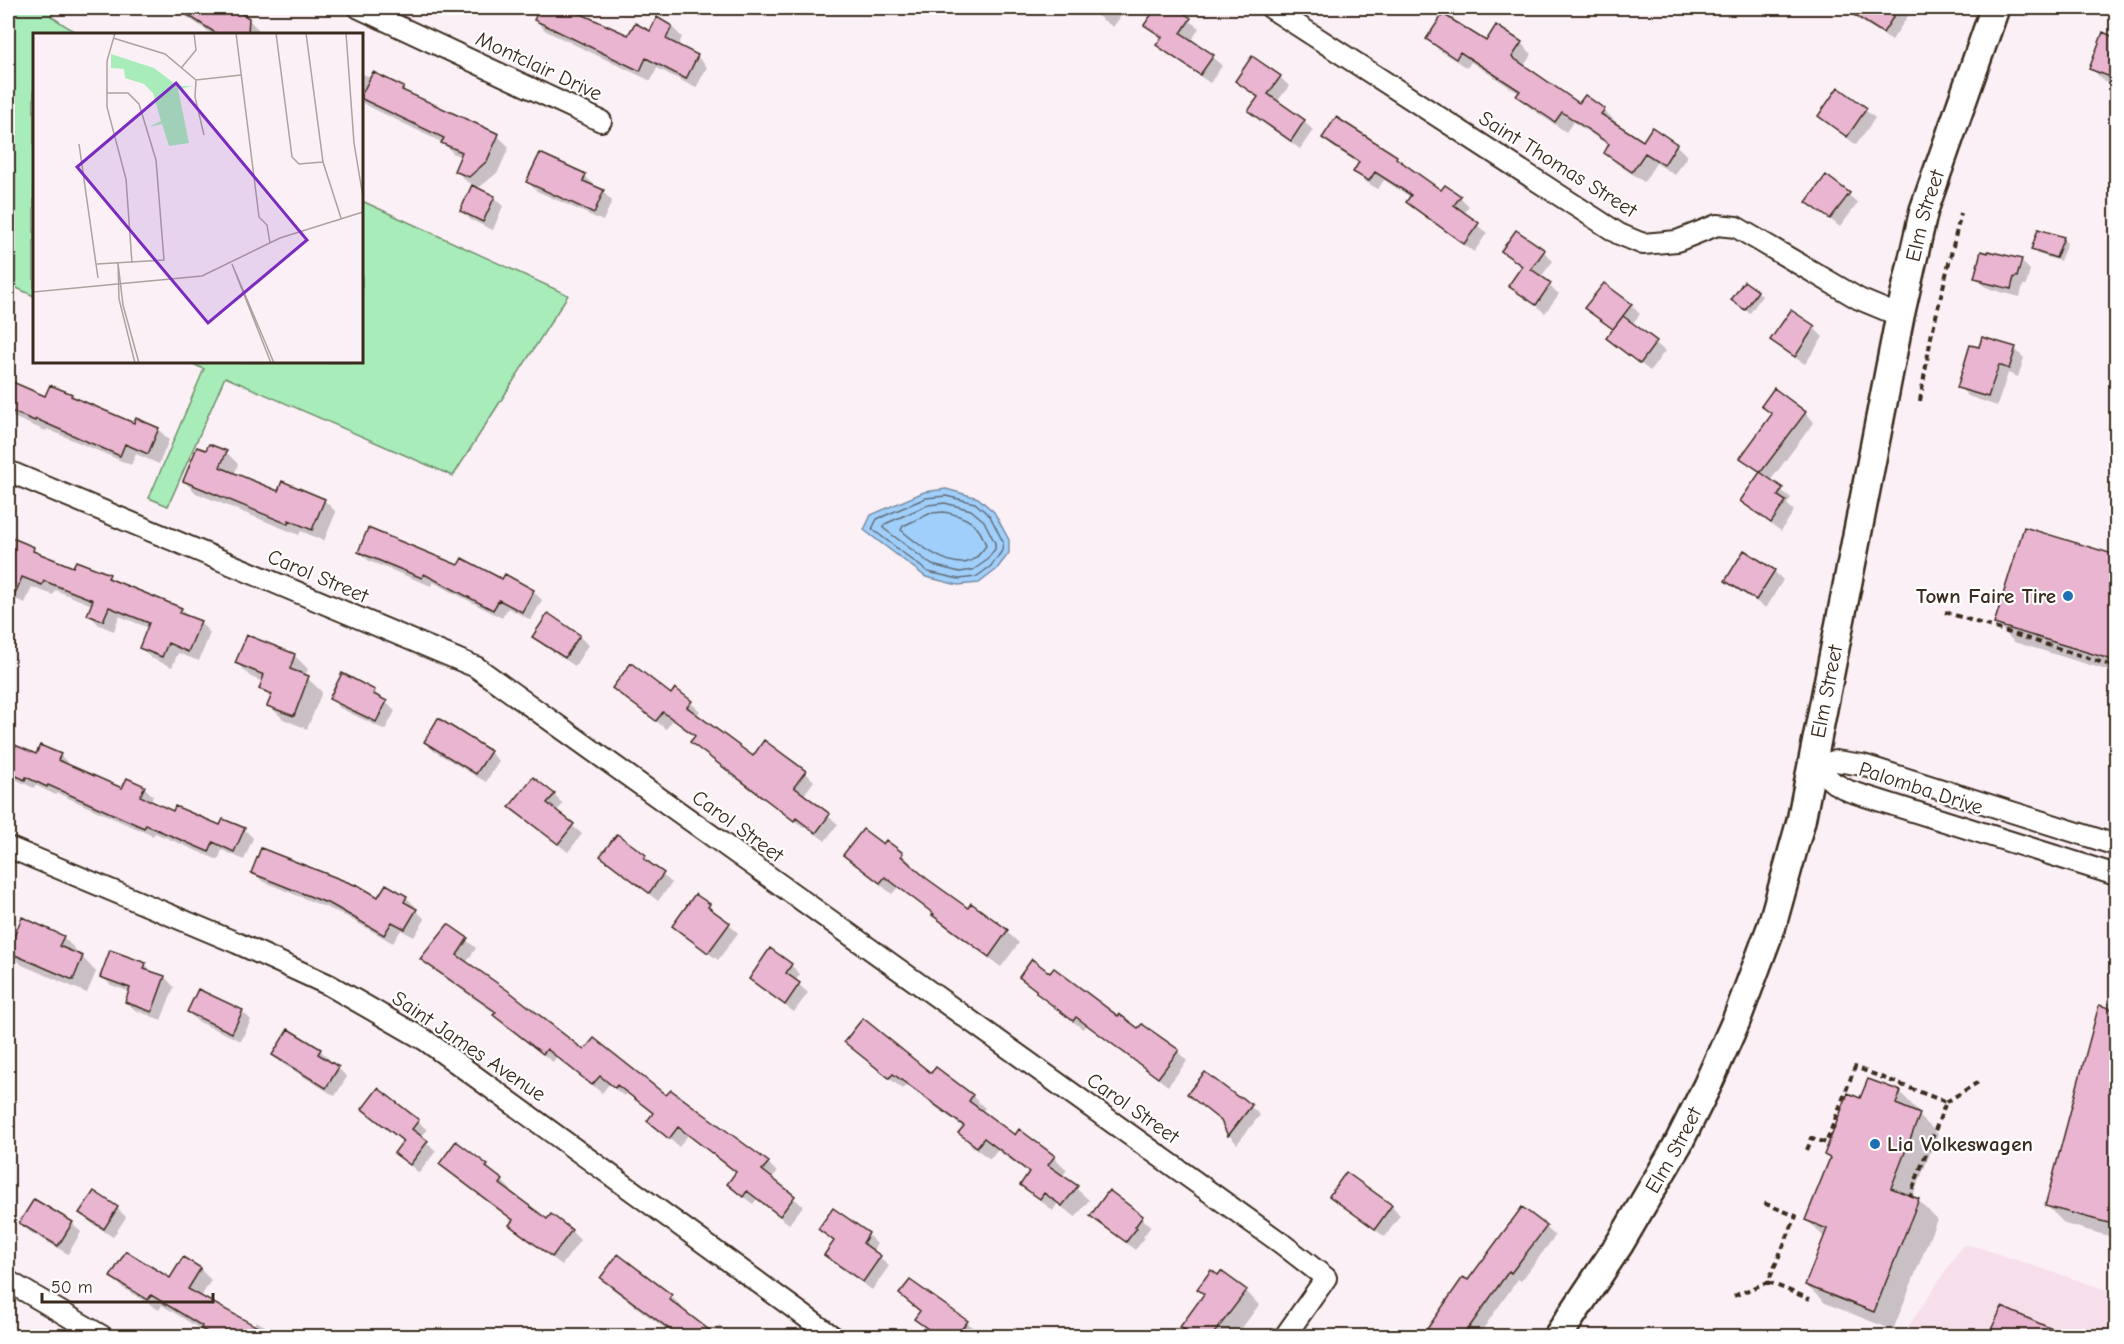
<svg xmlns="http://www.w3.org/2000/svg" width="2124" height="1344" font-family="'Comic Neue',sans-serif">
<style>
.built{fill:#f6deeb}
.green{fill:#a8edb9;stroke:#728c6c;stroke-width:1.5}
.water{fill:#a0cffb;stroke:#788da3;stroke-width:1.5}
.shadow{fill:#0003}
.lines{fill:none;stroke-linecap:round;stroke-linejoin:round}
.shore{stroke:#636c76;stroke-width:1.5}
.building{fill:#e9b5d1;stroke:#3b2a1e;stroke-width:1.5}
.street-casing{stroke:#3b2a1e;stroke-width:24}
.secondary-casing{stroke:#3b2a1e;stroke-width:32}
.path{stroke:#3b2a1e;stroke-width:4;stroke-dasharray:6 4.5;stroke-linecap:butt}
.street{stroke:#fff;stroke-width:20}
.secondary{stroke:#fff;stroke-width:27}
.poi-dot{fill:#1f6fb2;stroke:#fff;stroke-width:2}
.labels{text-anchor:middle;stroke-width:4.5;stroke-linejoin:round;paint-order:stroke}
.street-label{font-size:21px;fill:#3b2a1e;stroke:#fff}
.poi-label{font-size:21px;font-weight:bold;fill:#3b2a1e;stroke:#fff;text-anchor:end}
.inset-road{fill:none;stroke:#aea1a0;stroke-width:1.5}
.view{fill:#7b2cbf;fill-opacity:0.15;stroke:#7b2cbf;stroke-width:3}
.inset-edge{fill:none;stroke:#3b2a1e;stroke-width:3}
</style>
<rect width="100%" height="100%" fill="#fbf0f6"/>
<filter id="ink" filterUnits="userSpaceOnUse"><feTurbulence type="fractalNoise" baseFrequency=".0167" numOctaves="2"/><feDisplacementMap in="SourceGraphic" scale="12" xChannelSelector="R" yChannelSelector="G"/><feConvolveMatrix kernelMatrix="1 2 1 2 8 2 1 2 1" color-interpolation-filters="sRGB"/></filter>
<g filter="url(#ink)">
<path class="built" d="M1963 1245 1974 1246 2116 1293V1336H1902Z"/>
<path class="green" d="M8 8H58L51 16 78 34H34V296L8 284Z
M362 201 568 295 453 476 225 377 168 506 149 498 204 369 188 362H362Z"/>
<path class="water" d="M946 489 978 498 994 512 1009 540V553L996 570 979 583 958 585 926 577 864 530 871 515 924 492Z"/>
<path class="shadow" d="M167 8H231L248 19 263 34H212L178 11 175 15Z
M497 8H510L508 12Z
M517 8H564L629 37 650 33 657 20 672 27 682 37 678 46 697 56 707 67 696 88 657 68 651 81 546 31 535 20 537 17Z
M1086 8H1127L1113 27Z
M1158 8H1173L1199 28 1191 42 1213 57 1222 66 1210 83 1167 54 1158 45 1162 39 1146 25Z
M1374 8H1392L1386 16Z
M1421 8H1437L1431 15Z
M1840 8H1910L1912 10 1892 40Z
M2104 34 2116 39V86L2105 82 2091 68Z
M1428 39 1521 43 1532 54 1523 67 1579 105 1604 110 1615 121 1613 124 1643 143 1676 145 1687 156 1675 175 1656 163 1644 182 1616 163 1606 153 1610 146 1573 122 1566 132 1529 107 1518 96 1520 94 1471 62 1467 68 1439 50Z
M362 74 403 88 410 96 498 136 509 147 498 172 480 187 467 182 456 170 462 157 454 154 443 143 362 103Z
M1280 77 1289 86 1277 102 1304 122 1313 130 1300 149 1259 120 1250 111 1259 99 1237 81Z
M1838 89 1875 118 1856 145 1820 116Z
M1336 119 1396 158 1441 192 1460 197 1469 206 1463 214 1487 233 1474 252 1417 211 1408 202 1411 197 1384 180 1378 189 1364 181 1355 171 1360 164 1333 147 1324 138Z
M585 176 594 185 593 187 603 192 612 201 603 221 537 191 528 182Z
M1827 177 1858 203 1840 227 1808 201Z
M494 197 503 206 493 230 471 220 462 211Z
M2063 239 2067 243 2060 261 2037 254 2033 250Z
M1503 251 1544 252 1553 261 1540 278 1559 294 1545 313 1510 285 1523 268Z
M2021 261 2030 270 2026 285H2023L2020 297 1993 290 1984 286 1975 277Z
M1758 292 1762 296 1750 313 1737 304Z
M1631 305 1640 314 1632 324 1665 351 1650 371 1608 338 1614 330 1586 308Z
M1791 312 1814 328 1823 337 1805 364 1781 349 1772 340Z
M1980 349H2015L2024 358 2018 377 2008 373 1997 406 1968 396 1959 387Z
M8 382 46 398 51 387 71 396 76 400 135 425 158 429 169 440 159 464 136 454 131 465 47 429 46 431 8 415Z
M1763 405 1805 413 1814 422 1770 481 1791 498 1787 504 1794 511 1781 531 1751 510 1742 501 1760 473 1742 458 1773 415Z
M207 452H226L238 464 234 475 279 493 324 500 336 512 324 541 301 531 299 535 196 493 184 481Z
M2025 529 2116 557V673L2014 642 1996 623Z
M8 538 33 548 41 556 74 569 109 576 117 584 181 610 189 618 200 622 210 633 199 661 178 653 172 667 151 658 141 648 149 628 119 616 114 631 99 625 89 614 92 605 55 590 53 595 32 587 25 603 8 596Z
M359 552 459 567 533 591 542 600 531 620 508 608 502 618 433 582 431 586 369 561Z
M1774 571 1783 580 1766 608 1736 589 1727 580Z
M534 636H579L588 645 575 666 543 645Z
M294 655 308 669 305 676 322 692 307 729 283 719 269 705 272 700 261 688 263 682 251 677 237 663Z
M614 688 671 696 676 690 700 711 696 716 753 758 765 742 805 772 814 781 803 796 838 824 825 841 806 826 804 828 701 751 692 742 696 737 673 720 666 729Z
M374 691 395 711 385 730 340 708 331 699Z
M425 742 490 752 499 761 486 782 434 751Z
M8 743 37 756 60 755 69 764 68 766 123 790 144 787 153 796 150 803 173 813 221 827 244 829 253 838 244 860 222 850 218 860 155 833 153 836 57 793 56 795 35 785 34 788 8 776Z
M554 795 563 804 556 812 582 834 568 852 511 807Z
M618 836 646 857 654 866 653 867 672 883 658 901 602 856Z
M883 846 902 854 914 866 912 868 968 910 971 906 1007 932 1019 943 1001 967 946 927 935 916 898 887 892 894 857 866 845 855Z
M253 872 379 899 406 897 415 906 414 909 425 919 414 937 401 930 393 943 342 914 262 881Z
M709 906 738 933 718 960 683 935 674 926Z
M449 926 476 948 466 963 585 1052 667 1098 768 1163 777 1172 771 1179 803 1206 789 1224 757 1199 753 1204 738 1193 729 1184 737 1173 688 1135 679 1147 649 1121 654 1114 627 1093 624 1096 609 1084 602 1093 556 1057 553 1062 504 1024 495 1015 496 1014 431 968 422 959Z
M63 937 77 951 75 954 83 958 96 972 87 993 22 965 8 951Z
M145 964 155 974 165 977 174 987 161 1020 135 1010 126 1001 130 992 111 985 101 976Z
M791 965 800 974 795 981 808 993 794 1012 760 988 751 979Z
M1050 975 1118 1018 1178 1052 1187 1061 1168 1086 1086 1024 1083 1029 1047 1002 1021 977Z
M2100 1007 2116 1011V1238L2065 1224 2047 1206Z
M242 1011 251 1020 241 1041 197 1021 188 1012Z
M846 1042 932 1075 972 1096 985 1108 982 1112 1015 1137 1020 1131 1054 1157 1067 1170 1062 1176 1089 1200 1076 1217 1057 1204 1053 1211 1022 1185 1030 1174 997 1150 990 1159 972 1146 960 1133 964 1128 906 1085 903 1089 858 1054Z
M320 1050 329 1059 327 1061 338 1068 347 1077 335 1096 283 1064 274 1055Z
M1900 1092 1918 1111 1917 1114 1938 1134 1912 1198 1918 1200 1937 1219 1893 1330 1825 1303 1806 1285 1825 1238 1807 1220 1831 1160 1825 1155 1861 1100Z
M1189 1094 1241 1098 1260 1115 1237 1144 1229 1135 1224 1123Z
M364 1109 418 1121 427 1130 421 1137 436 1151 419 1173 396 1153 404 1142Z
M457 1143 487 1166 511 1190 509 1193 547 1221 571 1231 580 1240 562 1265 520 1234 511 1225 514 1221 450 1173 441 1164Z
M1347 1174 1391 1206 1400 1215 1385 1237 1340 1204 1331 1196Z
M1109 1192 1151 1226 1143 1237 1145 1238 1135 1250 1092 1215Z
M117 1208 126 1217 113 1237 90 1222 81 1213Z
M833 1210 868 1235 877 1244 872 1251 889 1266 872 1290 835 1264 826 1255 835 1242 820 1229Z
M21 1223H72L81 1232 68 1254 30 1232Z
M1546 1227 1555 1236 1521 1281 1518 1279 1478 1336H1437L1429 1328 1468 1282Z
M200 1269 211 1280 201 1297 253 1326 256 1321 282 1336H211L162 1305 159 1310 123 1288 112 1277 171 1280Z
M602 1278 671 1296 683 1308 681 1310 712 1334 719 1325 733 1336H675L614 1290Z
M1199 1289 1246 1291 1259 1305 1236 1336H1192L1182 1326 1205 1295Z
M901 1294 967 1322 975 1330 970 1336H937L916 1319 921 1312Z
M2003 1309 2065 1336H1990Z"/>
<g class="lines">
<path class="shore" d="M946 496 975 503 990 516 1003 542 1002 551 991 566 976 577 959 579 928 572 872 529 877 519 926 498Z
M945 503 971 510 984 521 995 543V549L986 561 973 570 960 572 932 565 883 528 885 524 928 505Z
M944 512C965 516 980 523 986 546 981 552 976 560 968 562 948 568 916 543 901 530L903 526 931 513Z"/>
</g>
<path class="building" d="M177 8H233L249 18 248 34H217Z
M540 8H568L628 35 635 23 650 31 657 17 672 26 666 39 698 55 686 79 646 58 640 71 534 20Z
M1156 8H1176L1191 18 1181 33 1214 55 1200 75 1156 45 1162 37 1144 25Z
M1843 8H1899L1883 33Z
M1443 14 1486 41 1496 25 1522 42 1512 57 1579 103 1585 95 1605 109 1601 114 1643 141 1652 127 1677 144 1664 165 1645 153 1632 172 1604 153 1609 144 1562 112 1555 122 1516 96 1520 91 1460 52 1456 59 1426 39Z
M2103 32 2116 38V79L2089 69Z
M1252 56 1281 76 1268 94 1305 120 1291 141 1248 111 1258 97 1235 81Z
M373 72 404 87 402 90 499 134 487 161 469 177 454 171 462 152 441 143 444 138 362 99V94Z
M1838 87 1867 108 1847 137 1818 116Z
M1336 117 1397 156 1396 158 1441 190 1445 185 1461 196 1454 205 1479 223 1464 244 1406 202 1411 195 1375 172 1369 181 1353 172 1359 162 1322 138Z
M540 153 586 174 583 181 604 190 594 213 526 182Z
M1826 175 1850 193 1830 219 1806 202Z
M472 185 495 196 483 222 460 211Z
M2038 229 2064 237 2056 258 2031 250Z
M1516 230 1545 250 1531 269 1551 283 1536 305 1508 286 1522 266 1501 251Z
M1981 251 1988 253V251L2022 259 2017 277H2014L2011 289 1982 282 1983 280 1974 278Z
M1744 281 1758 291 1745 310 1731 300Z
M1604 283 1632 304 1613 329 1584 308Z
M1791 310 1815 326 1795 357 1770 340Z
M1623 316 1657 341 1640 364 1606 338Z
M1982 337 2016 347 2009 369 1999 365 1988 397 1957 388 1970 345 1979 347Z
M8 380 45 396 50 385 72 394 71 396 134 423 136 418 159 428 148 454 125 444 120 456 36 419 35 421 8 410Z
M1774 388 1806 412 1761 472 1740 458 1772 414 1761 406Z
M209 444 227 451 220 467 278 491 282 481 325 499 312 530 289 520 288 524 183 481 197 447 206 450Z
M1760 472 1783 488 1778 496 1786 501 1771 523 1740 501Z
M2024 527 2116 555V661L1994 624Z
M368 528 458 565 462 558 502 579 505 574 534 590 522 612 499 600 493 610 424 574 422 578 358 552Z
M8 536 34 547 33 551 73 567 76 561 110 574 108 578 182 608 180 613 201 621 188 652 168 643 162 657 139 648 149 623 109 607 103 621 87 615 93 600 44 581 42 585 22 577 8 611Z
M1744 550 1775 570 1756 600 1725 581Z
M548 613 580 635 565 658 532 637Z
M247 635 295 654 290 669 309 676 294 716 267 706 272 694 259 689 264 675 235 663Z
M631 663 671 694 675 688 692 701 687 707 753 756 764 740 806 771 794 787 830 814 816 833 796 818 794 821 690 742 695 736 663 712 656 721 612 688Z
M342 673 375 690 373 694 387 701 376 722 329 699Z
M438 718 491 751 476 774 424 742Z
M8 742 36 754 40 745 61 754 58 760 122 788 127 778 145 786 140 796 173 811 175 806 220 825 223 819 245 828 234 852 213 842 209 852 146 825 144 828 48 785 47 787 26 777 25 780 8 772Z
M533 777 555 794 547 803 574 824 558 844 509 807Z
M863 829 883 844 886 840 903 853 901 856 926 878 968 908 971 903 1008 930 989 957 932 915 934 914 885 877 880 883 843 855Z
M617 834 646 855 644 859 664 873 649 893 600 856Z
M261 848 355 885 356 884 378 897 386 884 407 896 404 902 417 909 405 929 392 922 384 935 332 905 251 873Z
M695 894 710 904 708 907 730 923 708 953 672 926Z
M22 917 64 936 59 946 83 956 73 980 8 952Z
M448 924 468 938 457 955 510 992 584 1050 594 1038 666 1095 671 1090 769 1162 762 1170 795 1196 780 1216 747 1191 743 1197 727 1184 736 1172 678 1127 669 1139 647 1121 653 1113 617 1085 615 1088 600 1076 592 1085 547 1049 543 1054 493 1015 496 1012 420 959Z
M770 948 792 964 786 973 800 983 785 1005 749 979Z
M110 950 146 963 144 969 165 976 152 1012 125 1002 130 988 100 977Z
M1032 959 1050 973 1054 968 1118 1016 1119 1014 1138 1028 1142 1024 1179 1050 1158 1078 1076 1017 1073 1021 1036 993V990L1019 977Z
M198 989 243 1010 232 1033 187 1012Z
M2099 1005 2116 1010V1225L2045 1206Z
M863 1018 931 1073 936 1067 973 1095 969 1101 1015 1135 1019 1129 1055 1156 1048 1165 1078 1186 1062 1206 1044 1193 1040 1199 1020 1185 1029 1172 984 1138 977 1147 958 1133 964 1126 893 1074 889 1078 844 1042Z
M288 1029 321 1049 318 1054 339 1067 326 1088 272 1055Z
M1205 1072 1238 1097H1242L1252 1105 1228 1136 1221 1121 1187 1094Z
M1868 1079 1901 1091 1896 1104 1920 1114 1891 1188 1919 1199 1874 1312 1805 1285 1827 1229 1805 1220 1830 1158 1824 1155 1848 1093 1860 1098Z
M378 1088 419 1120 412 1129 428 1141 410 1165 394 1153 403 1141 362 1109Z
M456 1141 488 1165 486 1167 503 1180 500 1184 547 1219 551 1214 572 1230 552 1257 509 1225 513 1220 439 1164Z
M1346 1172 1392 1205 1375 1229 1329 1196Z
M1109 1190 1143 1216 1135 1227 1137 1228 1126 1242 1090 1216Z
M94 1191 118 1207 104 1229 79 1213Z
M34 1199 73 1222 58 1246 19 1223Z
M1522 1207 1547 1226 1511 1273 1509 1271 1463 1336H1438L1427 1329 1463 1277 1468 1280Z
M833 1208 869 1233 863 1243 881 1256 863 1282 824 1255 834 1241 818 1229Z
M126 1251 170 1278 183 1257 201 1268 188 1289 274 1336H215L201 1329 202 1326 151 1295 148 1300 110 1277Z
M618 1254 672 1295 669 1299 717 1336H679L600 1278Z
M1211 1270 1218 1275 1221 1271 1247 1290 1212 1336H1194L1180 1327 1204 1294 1197 1289Z
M910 1280 968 1321 956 1336H938L914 1319 920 1311 899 1294Z
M2002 1307 2068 1336H1988Z"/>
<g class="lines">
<defs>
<path id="street" d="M359 8 601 121
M1271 8 1619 234 1643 244 1677 241 1717 225 1736 227 1859 299 1900 316
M8 471 476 667 1281 1243 1326 1278 1285 1336
M1813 765 1834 783 1849 791 2116 875
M1813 765 1836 761 1863 765 2116 845
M8 847 237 943 329 985 425 1040 832 1336
M8 1281 102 1336"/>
<g id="secondary">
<path id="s1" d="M1558 1336 1620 1243 1678 1144 1707 1086 1736 1021 1772 925 1801 821 1900 316 1924 210 1995 8"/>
</g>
</defs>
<use href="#street" class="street-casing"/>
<use href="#secondary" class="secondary-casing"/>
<path class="path" d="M1920 401 1931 337 1961 213
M1945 612 2116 667
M1946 1102 1980 1081
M1807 1150 1812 1138 1826 1143 1855 1067 1946 1102 1910 1196
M1768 1282 1810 1299
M1734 1296 1768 1282 1796 1216 1761 1202"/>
<use href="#street" class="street"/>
<use href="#secondary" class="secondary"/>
</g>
</g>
<g class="poi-dot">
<circle cx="2068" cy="596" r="6"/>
<circle cx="1875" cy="1144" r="6"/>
</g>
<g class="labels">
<g class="street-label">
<text transform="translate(539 66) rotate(25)" y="7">Montclair Drive</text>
<text transform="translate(1558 164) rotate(32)" y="7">Saint Thomas Street</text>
<text dy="7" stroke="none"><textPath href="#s1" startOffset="1191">Elm Street</textPath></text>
<text transform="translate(318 576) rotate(23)" y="7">Carol Street</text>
<text dy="7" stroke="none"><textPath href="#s1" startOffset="705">Elm Street</textPath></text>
<text transform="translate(1921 788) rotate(18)" y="7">Palomba Drive</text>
<text transform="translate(738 826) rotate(36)" y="7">Carol Street</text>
<text transform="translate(469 1046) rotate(34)" y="7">Saint James Avenue</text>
<text transform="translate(1133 1108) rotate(35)" y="7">Carol Street</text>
<text dy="7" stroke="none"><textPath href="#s1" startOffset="219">Elm Street</textPath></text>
</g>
<g class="poi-label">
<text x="2056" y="603">Town Faire Tire</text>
<text x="1887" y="1151" text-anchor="start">Lia Volkeswagen</text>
</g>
</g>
<g transform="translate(33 33)">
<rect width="330" height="330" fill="#fbf0f6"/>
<path d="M78 21 121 35 145 53H160L145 56 156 110 136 113 129 91 116 94 128 88 120 60 111 51 92 45 91 36 78 35Z" fill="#a8edb9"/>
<path class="inset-road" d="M82 0 74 28V74L93 146 99 230M203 0 226 184 234 192 237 210M243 0 259 124 266 131 290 129M273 0 290 129 308 185M313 0 321 110 330 164M80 5 132 21 163 47 208 42M149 34 163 17 161 0M163 47 162 64 171 102M46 111 65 245M85 230 90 272 106 330M85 230 86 266 102 330M64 231 131 227 123 127 106 71 95 60H74M199 231 241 330M199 231 238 330M0 259 169 243 247 205 330 179"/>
<path class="view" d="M143 50 274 207 175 290 44 134Z"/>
<rect width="330" height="330" class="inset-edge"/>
</g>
<rect width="2124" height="1344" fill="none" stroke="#fff" stroke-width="30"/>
<rect x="15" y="15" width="2094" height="1314" fill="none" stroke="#3b2a1e" stroke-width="2" filter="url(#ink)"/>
<path d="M42 1293v9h171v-9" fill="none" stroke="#3b2a1e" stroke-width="3"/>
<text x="51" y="1293" font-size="18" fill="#3b2a1e" stroke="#ffffff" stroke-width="4.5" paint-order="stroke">50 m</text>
</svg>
